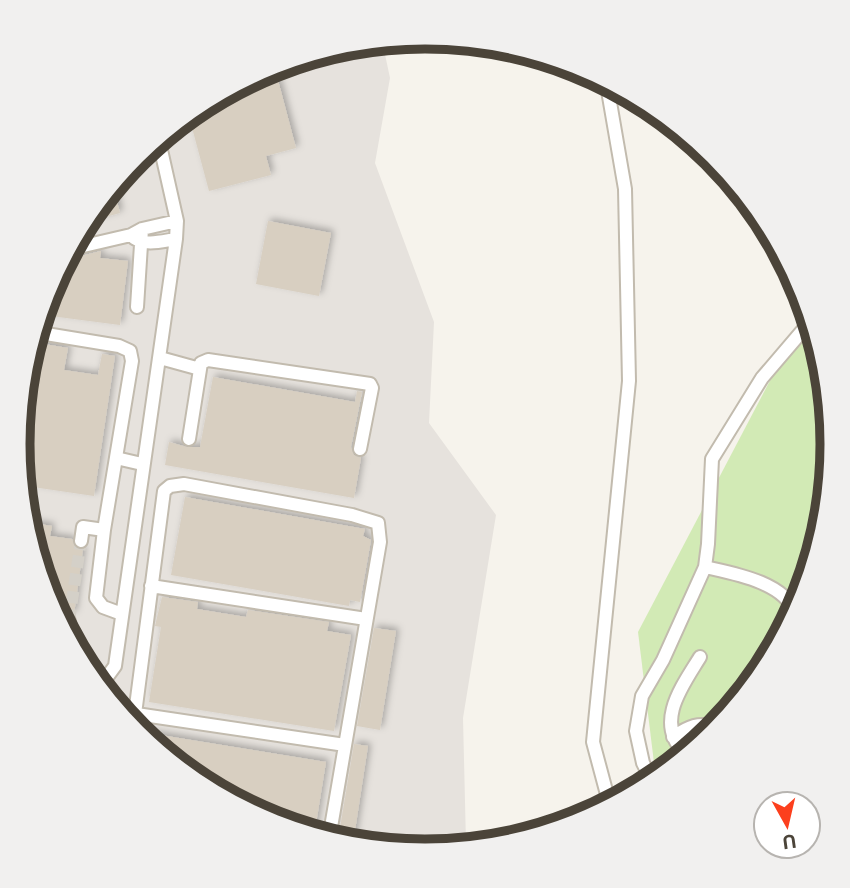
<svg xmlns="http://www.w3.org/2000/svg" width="850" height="888" font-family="'Noto Sans',sans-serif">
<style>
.industrial{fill:#e6e2dd}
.green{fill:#d2eab5}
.building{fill:#d8cfc1;filter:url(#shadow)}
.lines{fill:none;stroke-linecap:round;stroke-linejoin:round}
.minor-tunnel{stroke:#d4d0c8;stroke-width:12;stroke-dasharray:12 6;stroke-linecap:butt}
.minor-casing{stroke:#c2bbae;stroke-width:16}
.minor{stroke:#fff;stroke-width:12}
.rim{fill:none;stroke:#4b4439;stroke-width:9}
</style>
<defs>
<filter id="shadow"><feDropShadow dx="3" dy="-3" stdDeviation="3.5" flood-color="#0004"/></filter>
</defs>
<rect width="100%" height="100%" fill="#f6f3ec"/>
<path class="industrial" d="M383 45 390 78 375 163 434 322 429 423 496 515 463 718 466 843 425 851 269 820 137 732 48 600 18 444 49 288 137 156 269 67Z"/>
<path class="green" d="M806 312 832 444 801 600 713 732 655 771 638 632Z"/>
<path class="building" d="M278 80 296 148 266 156 271 175 209 191 190 120 247 82 248 88Z
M114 190 120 213 94 220Z
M268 221 331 233 319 296 256 284Z
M101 251 100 258 128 261 120 325 43 315 49 288 70 255 77 257Z
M38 343 68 348 64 370 98 375 102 354 115 356 94 496 26 486 18 444Z
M213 377 355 402 357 391 362 392 351 447 354 455 361 458 354 498 165 465 169 442 187 447H200Z
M185 497 365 529 363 536 371 540 360 602 350 600 349 606 171 575Z
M33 523 52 526 50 536 72 539 75 547 83 549 74 614 66 613 61 618 48 600Z
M162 597 198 602 197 609 246 617 248 610 329 622 327 631 351 635 334 731 149 702 161 627 155 626Z
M374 628 396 631 380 730 357 726Z
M136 731 326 762 315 830 269 820Z
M354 744 368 746 354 837 339 834Z"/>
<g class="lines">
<path class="minor-tunnel" d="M69 621 81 541"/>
<defs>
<path id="minor" d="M259 75 274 71 278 66
M607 85 625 189 629 381 593 742 609 802
M120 181 128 177 129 168
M134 238C146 246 162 241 176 239
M75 248 131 235 142 229 177 221
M137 307 142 229
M40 333 119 346 130 351 132 361 104 530 96 598 103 607 122 614
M160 358 200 369
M189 439 201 363 208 360 370 384 372 388 360 449
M116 458 142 464
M81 541 83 527 104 530
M705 567C731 573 785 582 794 612
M151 586 366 619
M68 628 69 621
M101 678 107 677 115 666 176 239 177 221 159 141
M123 712 345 745
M135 714 164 491 170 486 184 484 352 515 378 523 380 542 330 833
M673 737C689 726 698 722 717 727
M684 752C654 722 683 685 700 657
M649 775 643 763 636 731 642 696 663 660 705 567 708 544 712 459 762 378 809 323"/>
</defs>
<use href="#minor" class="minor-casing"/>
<use href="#minor" class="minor"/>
</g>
<path d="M0 0H850V888H0ZM30 444a395 395 0 1 1 790 0a395 395 0 1 1-790 0Z" fill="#f1f0ef" fill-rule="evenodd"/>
<path class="rim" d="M30 444a395 395 0 1 1 790 0a395 395 0 1 1-790 0Z"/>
<g transform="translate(787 825) rotate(172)"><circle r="33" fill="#ffffff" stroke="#b7b4b0" stroke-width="2"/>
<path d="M0-5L12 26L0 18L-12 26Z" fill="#fc3f1d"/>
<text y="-10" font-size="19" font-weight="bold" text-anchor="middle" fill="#4b4439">U</text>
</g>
</svg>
